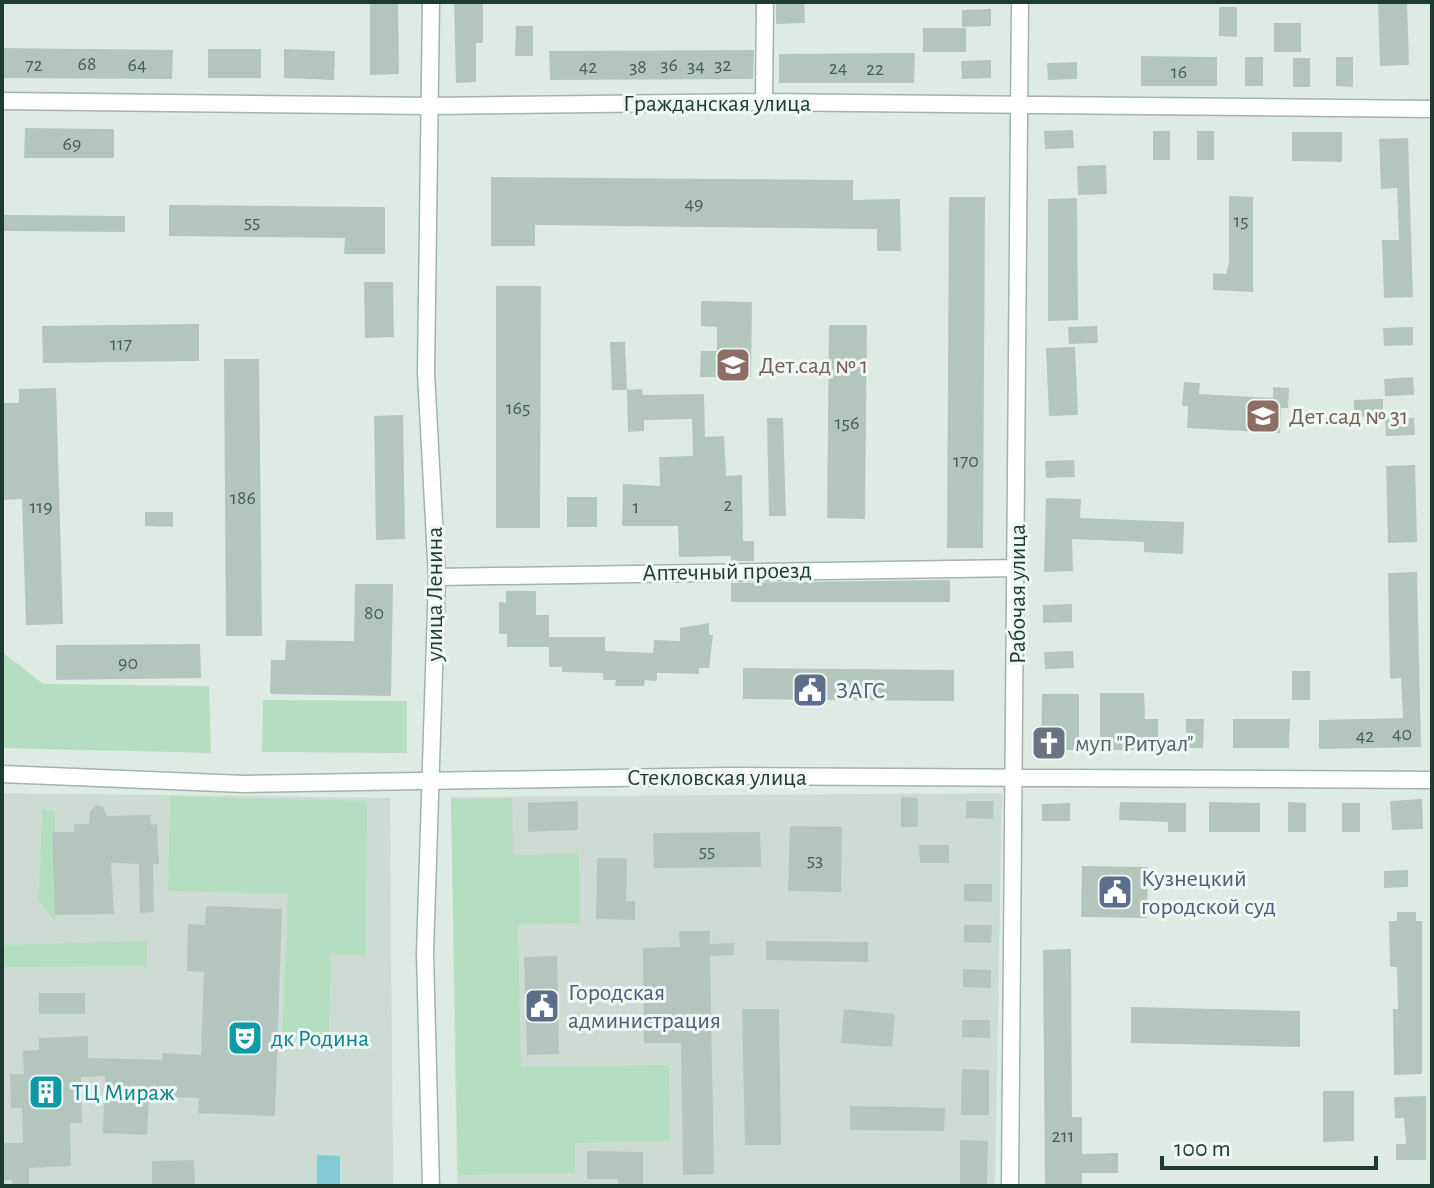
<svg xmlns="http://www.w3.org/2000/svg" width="1434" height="1188" font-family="'Alegreya Sans',sans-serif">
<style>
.built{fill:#ccdbd4}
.green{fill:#b4debf}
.water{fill:#80c9d5}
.building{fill:#b3c6be}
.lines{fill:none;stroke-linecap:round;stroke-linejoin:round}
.minor-casing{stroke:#a1b3ac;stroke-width:19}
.minor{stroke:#fff;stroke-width:16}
.labels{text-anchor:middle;stroke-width:6;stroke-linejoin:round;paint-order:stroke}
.number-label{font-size:20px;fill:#435e56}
.street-label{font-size:24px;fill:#1e3b33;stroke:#eef7f3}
.education-label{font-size:24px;fill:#785e54;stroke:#eef7f3;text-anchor:start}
.service-label{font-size:24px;fill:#4e5e75;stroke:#eef7f3;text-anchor:start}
.worship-label{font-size:24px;fill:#5b616d;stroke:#eef7f3;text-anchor:start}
.culture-label{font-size:24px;fill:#0d838f;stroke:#eef7f3;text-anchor:start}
</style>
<rect width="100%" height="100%" fill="#deebe5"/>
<path class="built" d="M2 793 390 798 393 1186H2Z
M1002 793 995 1186H457L451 797Z"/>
<path class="green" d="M2 652 43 684 209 686 211 753 2 748Z
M263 700 407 701V753L262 752Z
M170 796 367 801 366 955H330L329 1042 282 1038 288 894 168 891Z
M512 798 513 855 579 854 580 923 518 925 521 1067 669 1065 670 1141 575 1143V1173L458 1175 451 799Z
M42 809 55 811V921L39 901Z
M147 941V966L2 967V945Z"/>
<path class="water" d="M317 1155 340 1156V1186H317Z"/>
<path class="building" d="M370 2H398L399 74 370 75Z
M454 2H483V43H476V82L456 83Z
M804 2 805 23 776 24V3Z
M1378 2H1407L1409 65 1380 66Z
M1219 7H1237V37L1219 36Z
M991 9V26L962 27V10Z
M1274 23H1301V52H1274Z
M516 26H533V56H515Z
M923 28H966V52H923Z
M2 48 173 50 172 79 2 78Z
M208 49H261V78H208Z
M284 49 335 51 334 80 284 78Z
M754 50 753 79 550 80 549 51Z
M915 53 914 83H779V54Z
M1141 56 1217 57V86H1141Z
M1245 57H1263V86H1245Z
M1336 57H1353V87L1336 86Z
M1293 58H1310V87H1293Z
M991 60V78L962 79 961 61Z
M1077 62V79L1048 80 1047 63Z
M25 128 114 129V158H24Z
M1073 130 1074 148 1045 149 1044 131Z
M1153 131H1170V160H1153Z
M1197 131H1214V160H1197Z
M1292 132H1342V162L1292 161Z
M1408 138 1413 297 1384 298 1382 240H1399L1397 188 1381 189 1379 139Z
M1106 165 1107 194 1078 195 1077 166Z
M491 177 853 180V200L900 199 901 251H877V229H873L535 225V246H491Z
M1229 196 1253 197V292L1213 290V273L1226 274 1229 262Z
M949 197H985L983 548H947Z
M1077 198 1078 320 1048 321V199Z
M169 205 385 207V254H344L345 238 169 236Z
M2 215 125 216V232L2 231Z
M364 282H393L394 337 365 338Z
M496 286H541L540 528H496Z
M701 301 752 302 751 377H700L701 351H717V327L701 326Z
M199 324V361L43 363 42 326Z
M829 325H867L865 519 827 518Z
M1097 326 1098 343 1069 344 1068 327Z
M1413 327V345L1384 346 1383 328Z
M610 342H625L627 390H612Z
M1075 347 1078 415 1049 416 1046 348Z
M224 359H259L262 636H226Z
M1413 377 1414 395 1385 396 1384 379Z
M1184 382 1200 383 1199 394 1273 398V387L1289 388 1288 408H1281L1280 433 1187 428 1188 406H1182Z
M56 388 63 624 26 625 22 499 2 500V403H19V389Z
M642 389 643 395 704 394 705 437 724 436 726 476 742 475 743 541H754V561H731V556L679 557 678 526H622L623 484 660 486 659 457 693 456 692 419 644 420V431L628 432 627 390Z
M1383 399V416L1354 417V400Z
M403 415 405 539 376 540 374 416Z
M767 418H783L786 516H769Z
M1414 418 1415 435 1386 436 1385 419Z
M1074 460 1075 477 1046 478 1045 461Z
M1415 465 1417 542 1388 543 1386 466Z
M567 497H597V527H567Z
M1046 498 1081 499 1080 518 1184 522 1183 554 1144 552V542L1072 539 1073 571 1044 572Z
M145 512H173V527L145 526Z
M1417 572 1421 747 1319 749V720L1403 718 1401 678 1390 679 1388 573Z
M950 580V602H731V583Z
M355 584H393L391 696 270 694 271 660H285L286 640 354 641Z
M506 591H536V615H549V637H605V651L653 653 654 640 680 641V628L709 623V635H713L709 668H699V674L657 673V681L645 680 644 686H615L616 680H603V673L562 672V667H549V647H507V634H499V602L506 603Z
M1072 604V622L1043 623V605Z
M200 644 201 678 56 680V645Z
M1073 651 1074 668 1045 669 1044 652Z
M743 668 954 670V701L743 699Z
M1292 671H1310V700H1292Z
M1100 693H1144L1145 719H1158V750H1100Z
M1042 694H1079V750H1041Z
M1186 719H1204L1203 748H1186Z
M1233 719H1290L1289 748H1233Z
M901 797 918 798V827H901Z
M1422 799 1423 829 1392 830 1390 801Z
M578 801V830L528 832V803Z
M966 801H994L993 819 966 818Z
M1120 802 1186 803V832H1168V822L1119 820Z
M1209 802 1260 803V832H1209Z
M1288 802 1306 803V832H1288Z
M1070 803V821H1042V804Z
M1342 803H1360V832H1342Z
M97 805 103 807 107 816 150 815 151 825 157 824 159 864H153L154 912 140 913 139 864 111 863 114 914 55 915 52 832H74V824H89L90 811Z
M790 826 842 827 841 892 788 891Z
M760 832 761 867 654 868 653 833Z
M919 845H949V863H920Z
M597 858H627L626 901H635V920L596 919Z
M1082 866 1148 867 1147 918 1081 917Z
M1408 870V887L1384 888V871Z
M964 884H992V902L964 901Z
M206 906 282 909 275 1116 198 1113 199 1098 149 1096 147 1135 103 1133 105 1076 81 1077 82 1123H70L71 1166 29 1168V1186H13L12 1180H2V1143H23L22 1108H11L10 1074H24L23 1051 39 1050V1038L88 1036V1058L162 1060V1053L201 1055 204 972 187 971 188 924 205 925Z
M1397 912H1416V921H1422V1074L1394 1075 1393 1009H1398L1397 967H1390L1389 921H1397Z
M964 925H992L991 943 964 942Z
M679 931H710V944L734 943V955L710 956 714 1174 683 1175 681 1043H644L643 948 680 947Z
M766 941 868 942V962L766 960Z
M1071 949 1072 1117H1082V1154L1118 1153V1173H1082V1186H1045L1043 950Z
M557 956 559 1054 527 1055 524 957Z
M963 969 991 970V988L963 987Z
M39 993H85V1014H39Z
M1131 1007 1300 1011V1047L1131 1043Z
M742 1009H779L781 1145H745Z
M844 1009 895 1014 892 1047 841 1043Z
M962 1020H990V1038L962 1037Z
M962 1069 989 1070V1115H961Z
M1323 1091H1354V1141L1323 1142Z
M1426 1096V1160H1396V1144H1406L1404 1118H1395L1394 1097Z
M850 1106 945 1108 944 1131 850 1130Z
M960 1140 988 1141 987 1186H960Z
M587 1151 643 1152V1186H618V1179H587Z
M194 1160 195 1186H152V1161Z"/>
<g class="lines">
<defs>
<path id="minor" d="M431 2 426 373 437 577 425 953 431 1186
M2 101 432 106 764 102 1432 109
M764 102 765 2
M437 577 1017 568
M2 774 244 784 730 776 1432 780
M1010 1186 1020 2"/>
</defs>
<use href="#minor" class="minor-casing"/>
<use href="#minor" class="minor"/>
</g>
<defs>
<symbol id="school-square" viewBox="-11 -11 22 22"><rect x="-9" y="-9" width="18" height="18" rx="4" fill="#8d6e63" stroke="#eef7f3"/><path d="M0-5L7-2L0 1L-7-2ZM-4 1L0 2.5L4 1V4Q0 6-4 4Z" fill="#fff"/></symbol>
<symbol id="civic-square" viewBox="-11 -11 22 22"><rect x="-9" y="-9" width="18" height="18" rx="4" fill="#5c6f8a" stroke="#eef7f3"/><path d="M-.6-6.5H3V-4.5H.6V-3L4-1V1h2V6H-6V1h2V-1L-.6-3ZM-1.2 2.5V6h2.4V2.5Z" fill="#fff"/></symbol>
<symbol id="church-square" viewBox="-11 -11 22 22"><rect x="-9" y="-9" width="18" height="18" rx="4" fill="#6b7280" stroke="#eef7f3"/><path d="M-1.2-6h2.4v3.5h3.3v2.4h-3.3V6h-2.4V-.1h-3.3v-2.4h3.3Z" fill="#fff"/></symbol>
<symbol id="theatre-square" viewBox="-11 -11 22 22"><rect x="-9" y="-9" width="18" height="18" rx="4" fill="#0f9aa8" stroke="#eef7f3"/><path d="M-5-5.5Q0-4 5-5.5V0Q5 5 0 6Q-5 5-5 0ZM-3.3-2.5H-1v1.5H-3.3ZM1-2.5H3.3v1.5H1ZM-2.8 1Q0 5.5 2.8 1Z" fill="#fff"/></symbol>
<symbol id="building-square" viewBox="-11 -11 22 22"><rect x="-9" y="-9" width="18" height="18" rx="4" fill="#0f9aa8" stroke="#eef7f3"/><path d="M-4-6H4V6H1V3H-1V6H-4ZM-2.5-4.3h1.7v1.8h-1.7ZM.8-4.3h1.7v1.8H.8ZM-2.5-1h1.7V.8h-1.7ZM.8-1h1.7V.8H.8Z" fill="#fff"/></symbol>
</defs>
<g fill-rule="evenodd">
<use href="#school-square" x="713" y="345" width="40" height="40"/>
<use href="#school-square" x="1243" y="396" width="40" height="40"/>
<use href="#civic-square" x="790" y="670" width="40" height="40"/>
<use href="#church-square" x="1029" y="723" width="40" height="40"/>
<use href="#civic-square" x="1095" y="872" width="40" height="40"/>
<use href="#civic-square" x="522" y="986" width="40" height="40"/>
<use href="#theatre-square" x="225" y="1018" width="40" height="40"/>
<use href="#building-square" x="26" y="1072" width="40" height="40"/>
</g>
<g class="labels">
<g class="number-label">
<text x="87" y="70">68</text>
<text x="34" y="71">72</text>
<text x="137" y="71">64</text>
<text x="669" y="71">36</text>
<text x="723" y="71">32</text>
<text x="696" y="72">34</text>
<text x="588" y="73">42</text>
<text x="638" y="73">38</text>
<text x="838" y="74">24</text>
<text x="875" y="75">22</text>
<text x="1179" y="78">16</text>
<text x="72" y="150">69</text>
<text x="694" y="210">49</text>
<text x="1241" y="227">15</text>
<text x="252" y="228">55</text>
<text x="121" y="350">117</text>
<text x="518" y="414">165</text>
<text x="847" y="429">156</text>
<text x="966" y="467">170</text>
<text x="243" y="504">186</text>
<text x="728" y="511">2</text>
<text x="41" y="513">119</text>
<text x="636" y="513">1</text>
<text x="374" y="619">80</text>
<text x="128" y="669">90</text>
<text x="1402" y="740">40</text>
<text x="1365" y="742">42</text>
<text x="707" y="857">55</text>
<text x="815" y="866">53</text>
<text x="1063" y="1142">211</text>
</g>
<g class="street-label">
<text x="717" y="111">Гражданская улица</text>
<text transform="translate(727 571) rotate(-1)" y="8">Аптечный проезд</text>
<text transform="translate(434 594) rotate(-90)" y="8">улица Ленина</text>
<text transform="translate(1017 594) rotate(-90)" y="8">Рабочая улица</text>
<text x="717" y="785">Стекловская улица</text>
</g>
<g class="education-label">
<text x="759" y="373">Дет.сад № 1</text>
<text x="1289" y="424">Дет.сад № 31</text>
</g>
<g class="service-label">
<text x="836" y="698">ЗАГС</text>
<text x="1141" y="886">Кузнецкий<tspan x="1141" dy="28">городской суд</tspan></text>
<text x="568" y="1000">Городская<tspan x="568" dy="28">администрация</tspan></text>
</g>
<g class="worship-label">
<text x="1075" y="751">муп "Ритуал"</text>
</g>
<g class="culture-label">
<text x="271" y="1046">дк Родина</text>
<text x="72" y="1100">ТЦ Мираж</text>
</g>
</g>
<rect width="1434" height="1188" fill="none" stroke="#1e3b33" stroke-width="8"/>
<path d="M1162 1156v12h214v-12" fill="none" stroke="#1e3b33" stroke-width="4"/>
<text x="1174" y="1156" font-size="24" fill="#1e3b33" stroke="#eef7f3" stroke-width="6" paint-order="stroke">100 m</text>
</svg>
